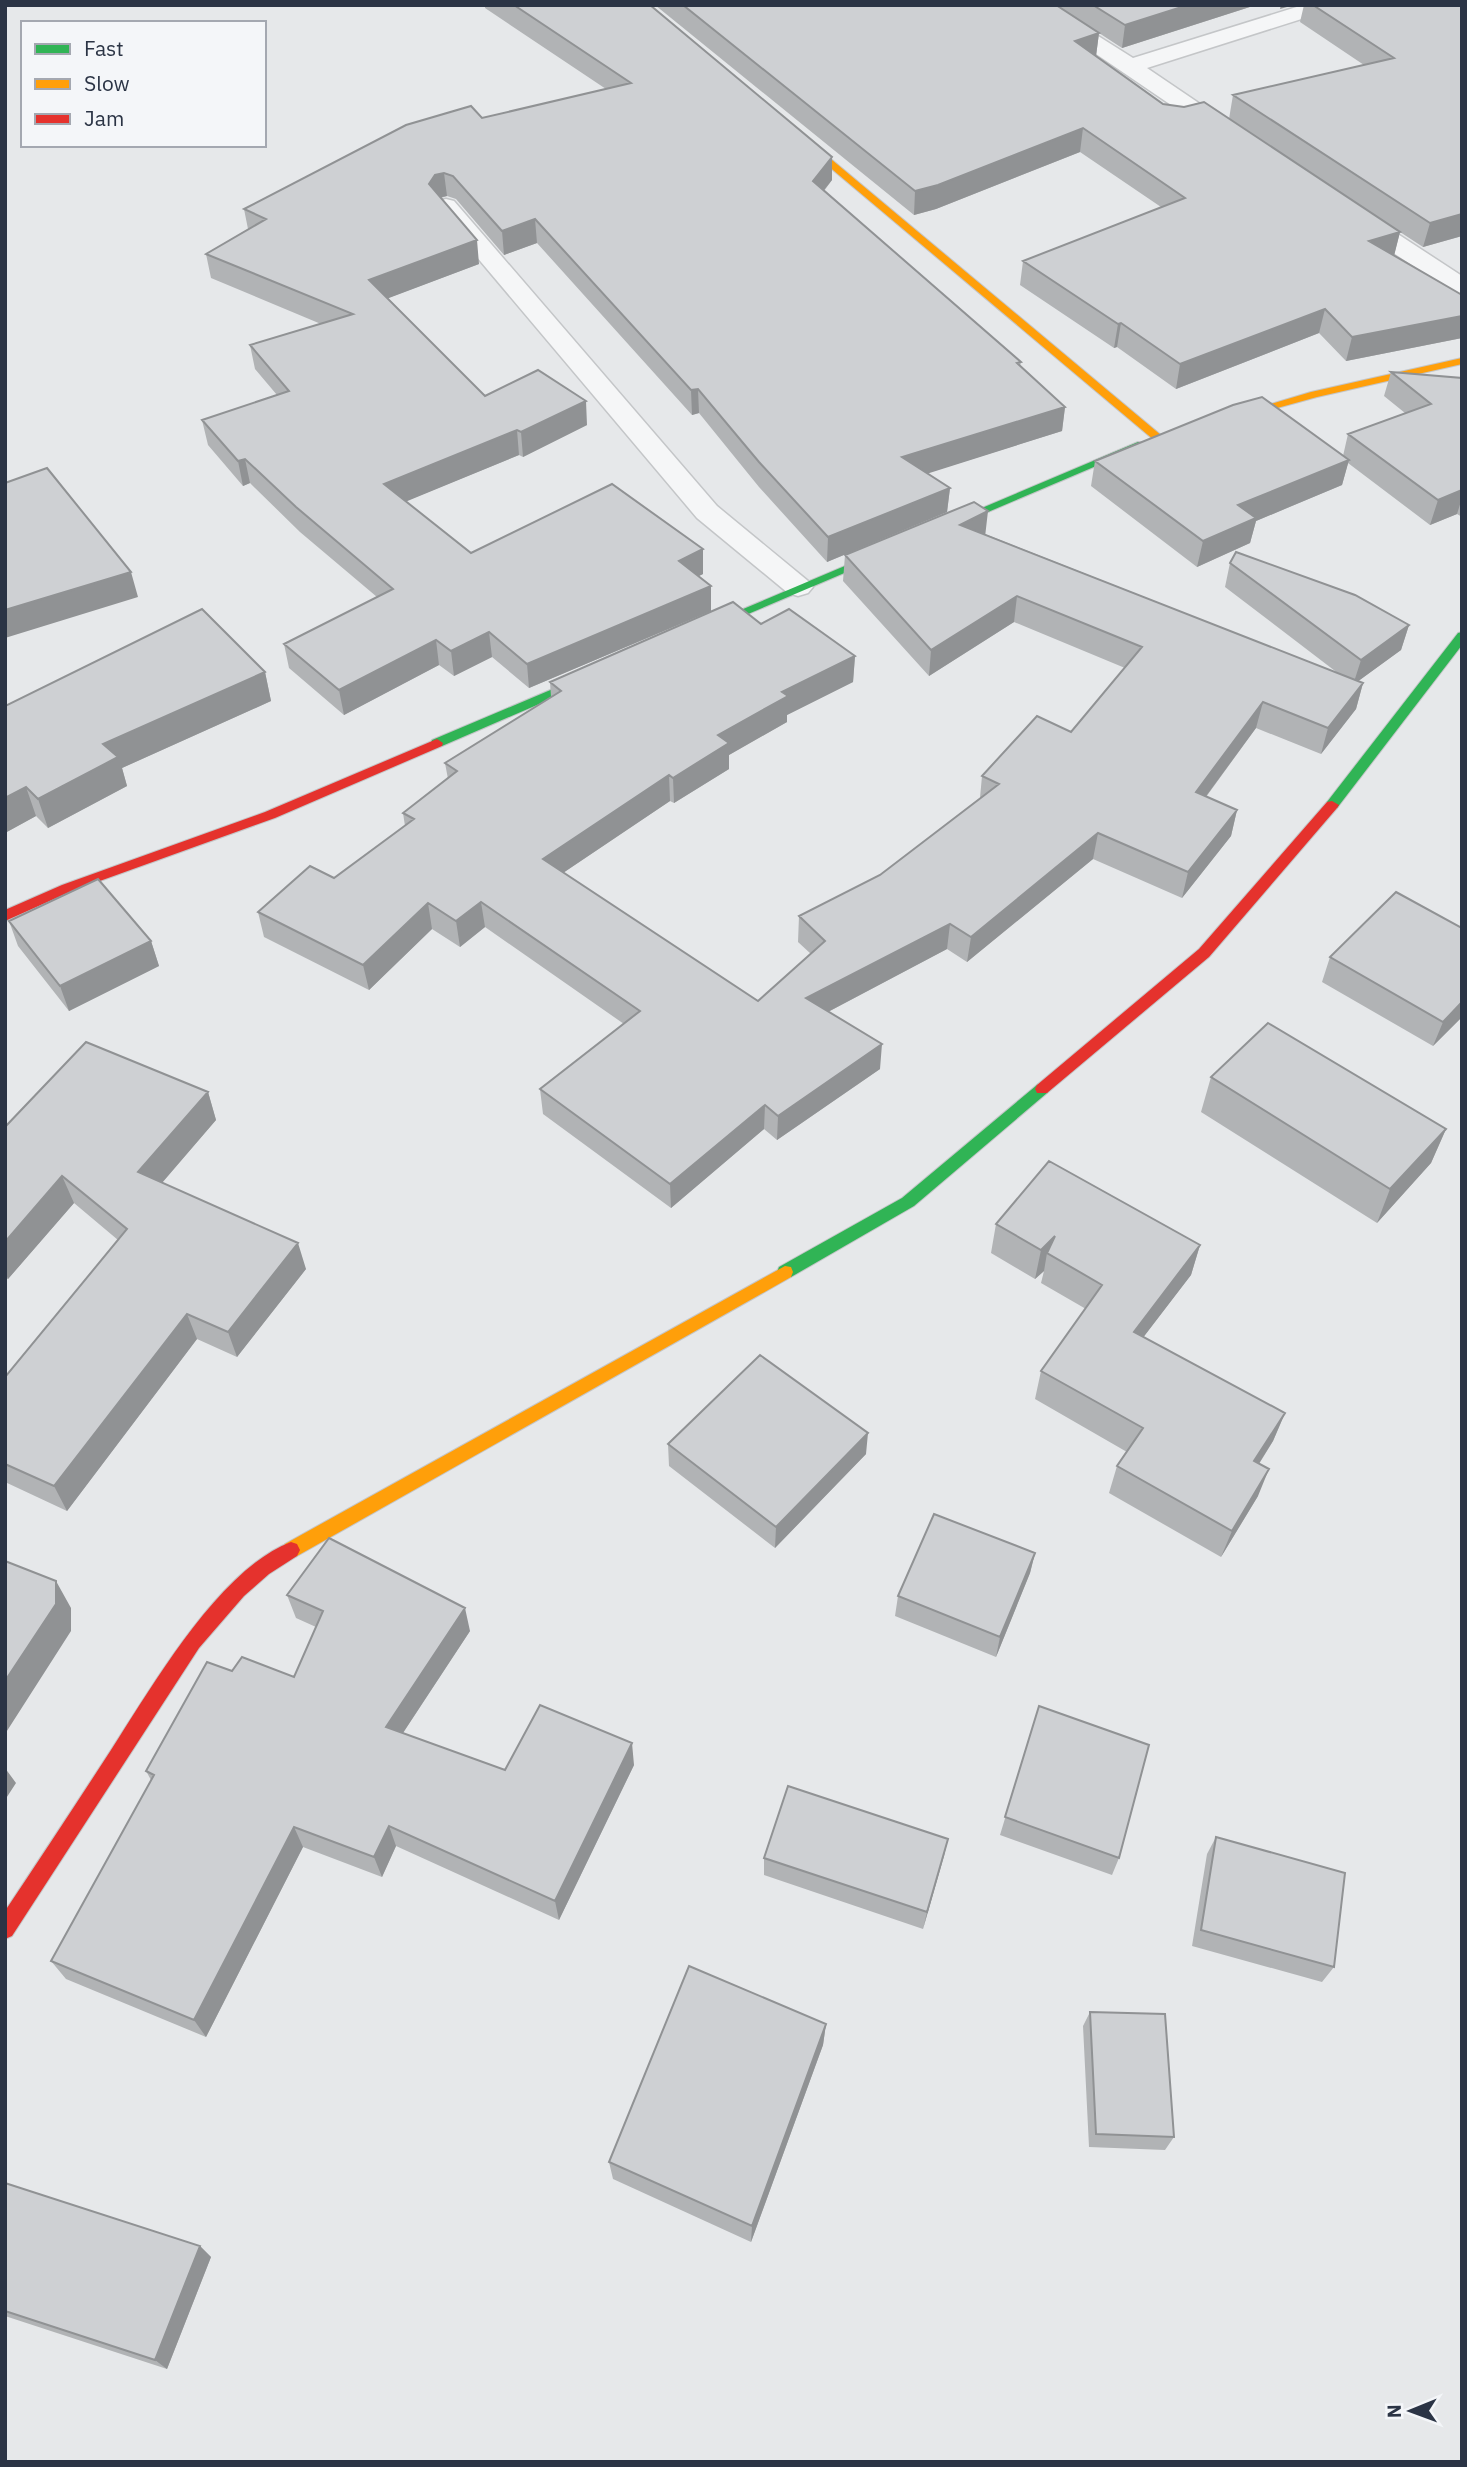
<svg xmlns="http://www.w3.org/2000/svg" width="1467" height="2467" font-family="'IBM Plex Sans',sans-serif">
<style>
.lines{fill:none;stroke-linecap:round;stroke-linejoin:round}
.street-casing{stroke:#c4c6c8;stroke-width:3}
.fast-casing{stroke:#c4c6c8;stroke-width:2}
.slow-casing{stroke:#c4c6c8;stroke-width:2}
.jam-casing{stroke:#c4c6c8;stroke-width:2}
.street{fill:#f5f6f7;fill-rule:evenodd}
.fast{fill:#30b455;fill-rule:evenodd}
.slow{fill:#ff9f0a;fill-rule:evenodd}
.jam{fill:#e5322d;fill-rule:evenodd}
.wall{fill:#b1b3b5}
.shaded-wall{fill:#909294}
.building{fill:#ced0d3;stroke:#909294;stroke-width:2}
</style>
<rect width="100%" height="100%" fill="#e6e8ea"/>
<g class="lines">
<defs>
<path id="street" d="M1024 5H1049L1133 58 1303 5H1336L1333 9 1147 68 1240 131 1243 136 1240 141H1224Z
M446 199 454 201 717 506 808 581 813 587 808 593 798 596 788 593 697 518 438 211 434 206 438 201Z
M1352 208 1361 210 1462 276V294L1453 292 1343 220 1340 215 1343 210Z"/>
<path id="fast" d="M1138 442 1148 444 701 634 697 635 691 631Z
M1462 632V645L1337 808H1327V802L1458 633Z
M600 669 606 673 604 676 442 746H432L431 743 432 740Z
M1042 1083 1047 1085 1049 1089 1047 1093 914 1206 791 1277H779L777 1272 779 1267 902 1198 1037 1085Z"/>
<path id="slow" d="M789 129H795L1162 436V440H1154L789 133Z
M1462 358V364L1317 397 1223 423 1217 420 1311 392Z
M785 1266 791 1267 793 1272 791 1277 297 1556 291 1558 285 1556 282 1550 285 1544Z"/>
<path id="jam" d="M437 739 443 743 442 746 275 818 72 891 5 921V910L62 885 265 812Z
M1332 801 1339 805 1337 808 1209 957 1047 1093H1037L1035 1089 1037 1085 1199 949 1327 802Z
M291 1542 297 1544 300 1550 297 1556 269 1574 244 1596 199 1648 12 1936 5 1939V1911C41 1857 76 1804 111 1750 152 1687 219 1569 291 1542Z"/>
</defs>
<use href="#street" class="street-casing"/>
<use href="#fast" class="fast-casing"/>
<use href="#slow" class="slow-casing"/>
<use href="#jam" class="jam-casing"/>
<use href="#street" class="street"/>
<use href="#fast" class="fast"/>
<use href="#slow" class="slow"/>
<use href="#jam" class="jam"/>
</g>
<path class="wall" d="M485 5H650L832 157V180L824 191 1021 362 1020 366 1065 407 1062 431 927 473 950 488 947 512 827 562 759 487 699 413 692 415 537 243 504 255 456 199 447 196 441 198 479 264 388 298 485 396 587 425 523 457 519 455 406 501 471 553 703 549V574L698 576 711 586V611L529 688 492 657 454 676 439 665 344 715 289 668 284 644 377 597 300 532 250 483 243 486 208 445 202 420 277 395 255 369 250 345 321 324 211 278 206 254 248 229 244 209 482 118 606 89 485 8Z
M655 5H1256L1122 48 1099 33 1096 56 1163 104 1229 119 1233 95 1364 65 1300 22 1304 5H1462V236L1423 247 1400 232 1394 255 1462 295V338L1346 361 1319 333 1176 389 1117 347 1114 348 1020 285 1023 261 1161 207 1080 152 936 209 914 215Z
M1391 372 1462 378V517L1457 514 1430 525 1348 463 1342 485 1256 521 1250 543 1197 567 1091 486 1095 461 1343 456 1348 434 1405 413 1384 396Z
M985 534 1339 674 1225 587 1230 563 1409 625 1401 650 1358 681 1363 683 1356 709 1321 754 1256 728 1206 797 1237 810 1231 836 1182 898 1093 859 967 962 947 949 828 1012 880 1069 777 1140 764 1129 671 1208 543 1114 540 1089 624 1024 485 927 460 947 432 929 369 990 264 937 258 912 334 878 405 826 403 813 448 779 445 763 551 697 550 682 761 624 855 656 853 682 787 715V722L729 755V769L674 803 670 801 563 873 758 1001 811 954 798 942 799 916 880 875 980 798 982 776 1071 732 1125 668 1014 622 929 676 843 581 845 555Z
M265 672 271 701 122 768 127 786 48 828 36 816 5 833V706Z
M9 921 151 941 159 966 69 1011 18 946Z
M1462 928V1017L1433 1046 1322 982 1330 957Z
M1211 1077 1446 1129 1431 1163 1377 1223 1201 1112Z
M208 1092 216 1120 162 1183 306 1269 237 1357 197 1339 67 1511 5 1482V1377L118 1240 74 1203 8 1279 5 1278V1127Z
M996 1224 1200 1245 1191 1275 1143 1337 1285 1413 1273 1441 1259 1464 1258 1496 1221 1557 1109 1493 1117 1466 1127 1452 1035 1399 1041 1371 1086 1309 1041 1283 1044 1271 1035 1279 991 1253Z
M668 1444 866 1454 775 1548 669 1466Z
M1035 1553 1030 1573 996 1657 895 1616 898 1596Z
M287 1595 470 1631 403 1733 505 1770 634 1765 559 1920 396 1846 382 1877 303 1847 206 2037 66 1979 51 1961 151 1780 146 1771 232 1671 294 1677 316 1627 296 1618Z
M1039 1706 1119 1858 1112 1875 1000 1835Z
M1216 1837 1334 1967 1322 1982 1192 1946 1207 1854Z
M948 1839 923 1929 764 1875V1858Z
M1090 2012 1174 2137 1165 2150 1089 2147 1083 2026Z
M826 2024 823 2045 751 2242 613 2179 609 2162Z
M5 2183 200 2246 211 2257 167 2369 5 2316Z"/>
<path class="shaded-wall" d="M1188 5H1256L1122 48 1125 25Z
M1281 5H1294L1280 9Z
M1099 33 1096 56 1075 41Z
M1083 128 1080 152 936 209 914 215 915 191Z
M832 157V180L812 205 813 181Z
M444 173 447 196 437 198 429 184 435 175Z
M1462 214V236L1423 247 1430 223Z
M535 219 537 243 504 255 502 231Z
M1400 232 1394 256 1369 241Z
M477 240 479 264 373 304 369 280Z
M1325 309 1319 333 1176 389 1180 364Z
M1462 316V338L1346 361 1352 337Z
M1121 323 1117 347 1114 348 1118 324Z
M698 389 699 413 692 415 691 390Z
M586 401 587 425 523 457 521 432Z
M1065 407 1062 431 901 482 902 457Z
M517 430 519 455 388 509 384 484Z
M245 459 250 483 243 486 238 461Z
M1349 460 1342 485 1256 521 1250 543 1197 567 1203 541 1238 505Z
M950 488 947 512 827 562 828 537Z
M1462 490V498L1457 514 1430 525 1438 500Z
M988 511 985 537 960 525Z
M703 549V574L680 586 679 561Z
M131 572 138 597 5 638V610Z
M711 586V611L529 688 527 664Z
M1017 596 1014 622 929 676 931 650Z
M1409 625 1401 650 1353 685 1361 660Z
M489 632 492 657 454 676 451 651Z
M436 640 439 665 344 715 339 690Z
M855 656 853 682 787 715V722L729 755V769L674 803 673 778 718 735 782 692Z
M265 672 271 701 122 768 127 786 48 828 38 799 103 744Z
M1363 683 1356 709 1321 754 1328 728Z
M1263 702 1256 728 1190 818 1196 792Z
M669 775 670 801 545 885 543 859Z
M26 787 36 816 5 833V798Z
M1237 810 1231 836 1182 898 1188 872Z
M1098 833 1093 859 967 962 971 937Z
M481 902 485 927 460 947 456 921Z
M428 903 432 929 369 990 363 965Z
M950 924 947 949 805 1024 806 998Z
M151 941 159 966 69 1011 60 986Z
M1462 1002V1017L1433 1046 1443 1022Z
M882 1044 880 1069 777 1140 778 1116Z
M208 1092 216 1120 148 1199 138 1172Z
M765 1105 764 1129 671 1208 670 1184Z
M1446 1129 1431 1163 1377 1223 1390 1189Z
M62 1176 74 1203 8 1279 5 1272V1242Z
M1055 1236 1047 1253 1044 1271 1035 1279 1041 1250Z
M298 1243 306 1269 237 1357 228 1332Z
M1200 1245 1191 1275 1126 1360 1134 1332Z
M187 1314 197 1339 67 1511 54 1486Z
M1285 1413 1273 1441 1243 1489 1254 1461Z
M868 1433 866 1454 775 1548 776 1527Z
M1269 1469 1258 1496 1221 1557 1232 1531Z
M1035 1553 1030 1573 996 1657 1000 1637Z
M56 1581 71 1608V1631L5 1734V1681Z
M465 1608 470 1631 393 1748 386 1727Z
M632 1743 634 1765 559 1920 555 1901Z
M5 1768 16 1783 5 1800Z
M389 1826 396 1846 382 1877 374 1857Z
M294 1827 303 1847 206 2037 194 2020Z
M948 1839 944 1856 923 1929 927 1912Z
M826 2024 823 2045 751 2242 752 2226Z
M200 2246 211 2257 167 2369 155 2360Z"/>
<path class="building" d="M514 5H650L832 157 813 181 1021 362 1017 363 1065 407 902 457 950 488 828 537 759 462 698 389 691 390 535 219 502 231 453 176 444 173 435 175 429 184 477 240 369 280 485 396 538 370 586 401 521 432 517 430 384 484 471 553 612 484 703 549 679 561 711 586 527 664 489 632 451 651 436 640 339 690 284 644 393 589 296 507 245 459 238 461 202 420 289 391 250 345 353 314 206 254 266 219 244 209 406 125 471 106 482 118 631 83Z
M683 5H1056L1099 33 1075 41 1163 104 1184 107 1204 102 1400 232 1369 241 1462 295V316L1352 337 1325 309 1180 364 1121 323 1118 324 1023 261 1185 198 1083 128 938 185 915 191Z
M1093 5H1188L1125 25Z
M1313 5H1462V214L1430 223 1233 95 1394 58Z
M1391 372 1462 378V490L1438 500 1348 434 1431 404Z
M1262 397 1349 460 1238 505 1256 518 1203 541 1095 461 1233 405Z
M47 468 131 572 5 610V483Z
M974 502 988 511 960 525 1363 683 1328 728 1263 702 1196 792 1237 810 1188 872 1098 833 971 937 950 924 806 998 882 1044 778 1116 765 1105 670 1184 540 1089 640 1011 481 902 456 921 428 903 363 965 258 912 310 866 334 878 414 819 403 813 457 771 445 763 561 691 550 682 733 602 761 624 789 609 855 656 782 692 788 696 718 735 729 743 673 778 669 775 543 859 758 1001 825 941 799 916 880 875 999 784 982 776 1037 716 1071 732 1142 647 1017 596 931 650 845 555Z
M1236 552 1355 595 1409 625 1361 660 1230 563Z
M202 609 265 672 103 744 118 757 38 799 26 787 5 798V706Z
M98 879 151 941 60 986 9 921Z
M1396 892 1462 928V1002L1443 1022 1330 957Z
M1268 1023 1446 1129 1390 1189 1211 1077Z
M86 1042 208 1092 138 1172 298 1243 228 1332 187 1314 54 1486 5 1464V1377L127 1229 62 1176 5 1242V1127Z
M1049 1161 1200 1245 1134 1332 1285 1413 1254 1461 1269 1469 1232 1531 1117 1466 1143 1428 1041 1371 1102 1285 1047 1253 1055 1236 1041 1250 996 1224Z
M760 1355 868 1433 776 1527 668 1444Z
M934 1514 1035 1553 1000 1637 898 1596Z
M329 1538 465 1608 386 1727 505 1770 540 1705 632 1743 555 1901 389 1826 374 1857 294 1827 194 2020 51 1961 154 1775 146 1771 207 1662 232 1671 242 1657 294 1677 323 1611 287 1595Z
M5 1561 56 1581V1604L5 1681Z
M1039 1706 1149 1745 1119 1858 1005 1817Z
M788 1786 948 1839 927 1912 764 1858Z
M1216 1837 1345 1873 1334 1967 1201 1930Z
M689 1966 826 2024 752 2226 609 2162Z
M1090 2012 1165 2014 1174 2137 1096 2134Z
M5 2183 200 2246 155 2360 5 2311Z"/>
<rect width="1467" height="2467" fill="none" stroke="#2b3445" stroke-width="14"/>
<rect x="21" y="21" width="245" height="126" fill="#f4f6f9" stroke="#a4a8b1" stroke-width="2"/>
<rect x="35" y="44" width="35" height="10" fill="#30b455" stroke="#a4a8b1" stroke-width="2"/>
<text x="84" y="56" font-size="21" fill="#2b3445">Fast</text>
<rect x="35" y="79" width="35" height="10" fill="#ff9f0a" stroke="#a4a8b1" stroke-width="2"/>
<text x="84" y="91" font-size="21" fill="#2b3445">Slow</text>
<rect x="35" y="114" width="35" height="10" fill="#e5322d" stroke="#a4a8b1" stroke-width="2"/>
<text x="84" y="126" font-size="21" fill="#2b3445">Jam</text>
<g transform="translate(1411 2411) rotate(269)" stroke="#f4f6f9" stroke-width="5" paint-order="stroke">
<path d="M0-5L12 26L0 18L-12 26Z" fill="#2b3445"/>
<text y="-10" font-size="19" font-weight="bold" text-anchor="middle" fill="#2b3445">N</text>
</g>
</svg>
